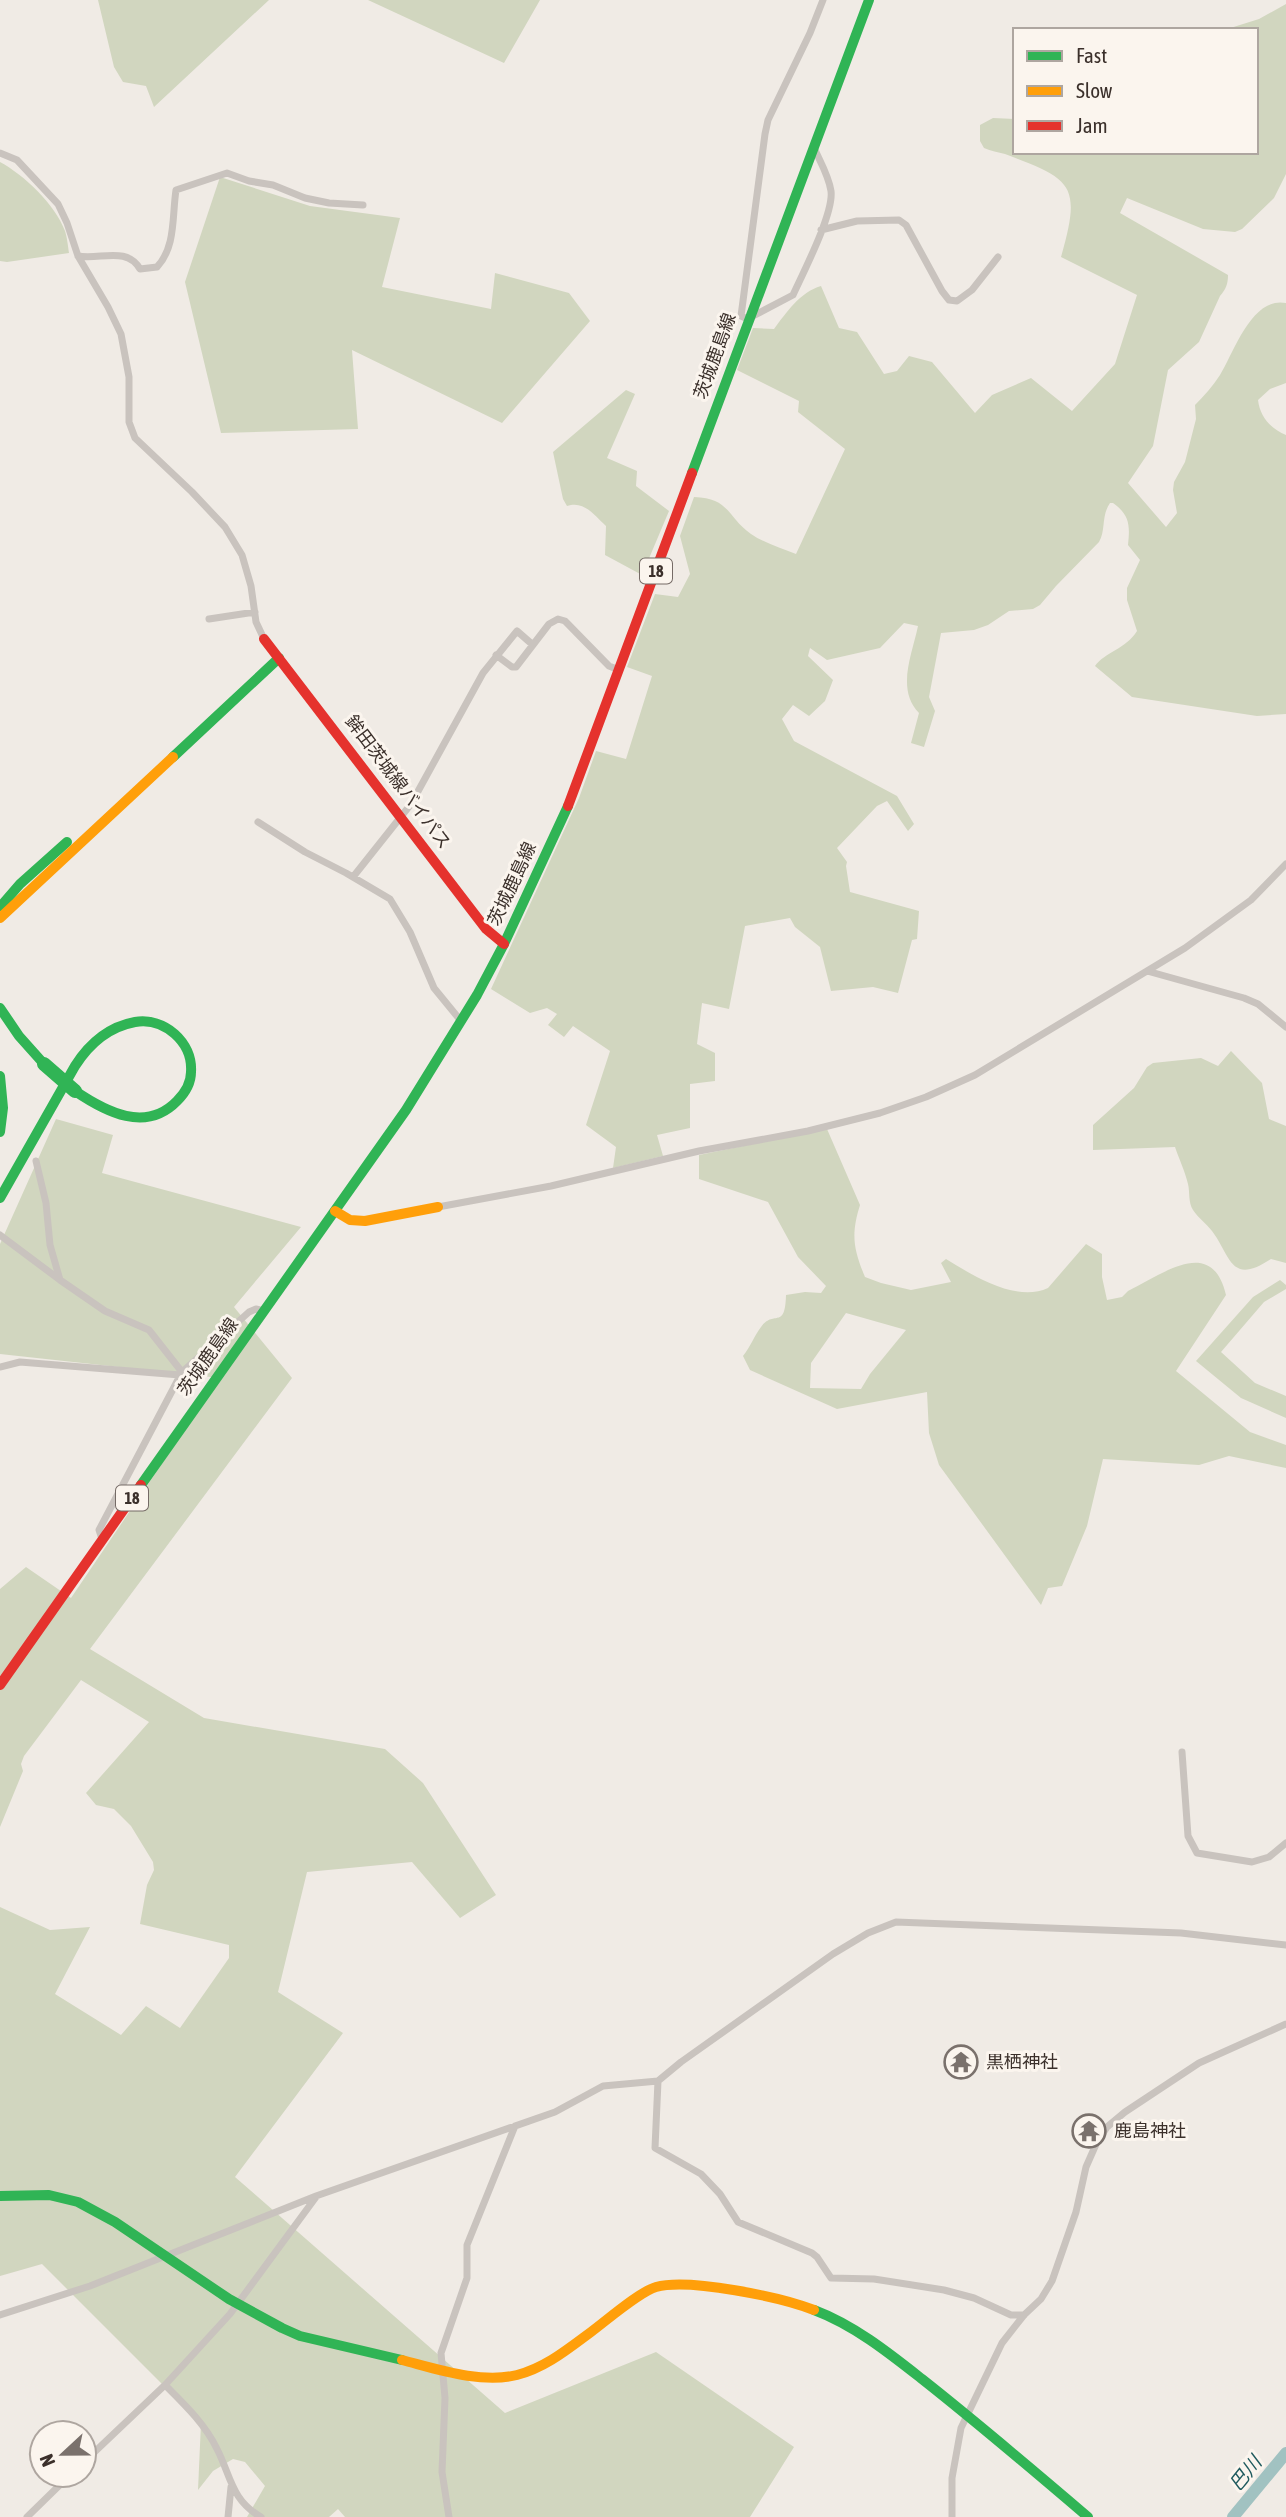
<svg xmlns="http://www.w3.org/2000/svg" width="1286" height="2517" font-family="'Asap Condensed','Noto Sans JP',sans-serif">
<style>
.green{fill:#d1d6bf;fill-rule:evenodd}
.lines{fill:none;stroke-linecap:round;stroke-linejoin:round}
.river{stroke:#a1c2c1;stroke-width:12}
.street{stroke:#c9c3be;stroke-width:7}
.fast{stroke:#30b455;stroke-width:10}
.slow{stroke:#ff9f0a;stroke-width:10}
.jam{stroke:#e5322d;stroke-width:10}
.fast-bridge{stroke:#30b455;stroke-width:14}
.labels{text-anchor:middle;stroke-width:6;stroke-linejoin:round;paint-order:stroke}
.shield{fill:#fbf5ee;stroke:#756b66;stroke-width:2}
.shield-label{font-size:16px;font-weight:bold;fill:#3b302b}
.street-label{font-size:18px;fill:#3b302b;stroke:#fbf5ee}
.poi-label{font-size:18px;fill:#3b302b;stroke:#fbf5ee;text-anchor:start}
.water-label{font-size:19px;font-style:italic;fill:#1f5a5e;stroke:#fbf5ee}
</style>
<rect width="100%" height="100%" fill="#f0ebe5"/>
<path class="green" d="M98 0H269L154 107 146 86 123 82 114 67Z
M368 0H540L504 63Z
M1286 4V174L1274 198 1242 229 1235 232 1203 229 1127 198 1120 213 1228 275C1228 284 1226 289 1220 296L1199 342 1168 370 1153 446 1128 483 1166 527 1177 513 1173 490 1174 482 1185 462 1196 419 1195 405C1204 396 1213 386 1220 375 1234 352 1252 296 1286 303V383L1270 389 1258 400C1260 417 1271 429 1286 435V714L1257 716 1132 697 1095 666C1105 652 1126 649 1137 631L1127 600V588L1140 560 1128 545C1130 526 1130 515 1113 503H1110C1101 516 1106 530 1099 542L1056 586 1040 605 1033 609 1009 611 988 625 974 630 941 633 929 697 935 711 924 747 911 743 919 713C896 689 912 655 918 626L904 623 880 648 827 660 810 648 808 656 833 680 825 701 809 716 793 705 782 719 794 741 897 796 914 824 908 831 887 801 877 806 837 848 847 862 846 866 850 892 919 911 917 939 912 940 898 993 873 987 831 991 820 947 795 927 790 918 745 926 729 1009 702 1003 697 1044 715 1053V1081L690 1084V1128L657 1135 663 1156 613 1168 616 1147 586 1125 610 1051 573 1026 564 1037 548 1025 557 1014 547 1008 530 1013 491 989 579 798 596 751 626 759 652 676 627 667 655 594 678 597 690 574 680 536 694 497C730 498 727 517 751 534 764 543 781 548 796 554L845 449 798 412 799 401 737 370 753 328 774 329C786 313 800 292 821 286L839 328 857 332 884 374 897 371 909 356 932 362 975 413 992 395 1031 378 1072 411 1115 364 1137 295 1061 257C1082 184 1072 179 1005 154 998 152 991 151 984 148L980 141V125L993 118 1015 119V152H1256V30H1224L1259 19Z
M0 162C24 175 55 204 65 231 67 237 68 246 69 253L7 262 0 261Z
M220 177 310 206 400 218 382 287 491 309 495 273 569 293 590 321 502 423 352 350 358 429 221 433 185 282Z
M626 390 635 394 607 458 637 471 636 486 669 511 642 575 605 555 606 526C594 515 584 500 567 506L563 499 553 452Z
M1231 1051 1262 1083 1269 1119 1286 1126V1263L1271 1259C1230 1286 1231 1256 1212 1231 1206 1223 1198 1218 1193 1210 1188 1202 1190 1192 1188 1184 1185 1171 1179 1159 1175 1147L1093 1150V1125L1134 1088 1147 1067 1153 1063 1201 1058 1218 1066Z
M56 1119 113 1135 102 1173 301 1227 234 1307 292 1378 90 1649 204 1718 385 1749 423 1783 496 1895 460 1918 412 1862 307 1872 278 1992 343 2033 235 2177 505 2413 656 2352 794 2447 750 2517H345L338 2509 329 2517H247L265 2486 245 2462 233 2459 213 2471 198 2490 201 2423 42 2264 0 2276V1907L50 1930 90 1927 55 1994 121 2035 146 2006 180 2028 229 1958V1945L140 1924 147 1885 154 1870 153 1862 131 1826 114 1809 96 1805 86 1793 149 1722 81 1680 24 1756 21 1764 23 1771 0 1827V1589L26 1567 71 1598 220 1378 0 1354V1244Z
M827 1129 860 1205C851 1234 853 1248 865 1277L881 1283 911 1290 951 1282 941 1263 946 1259C972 1275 1016 1303 1048 1288L1086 1244 1102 1254V1277L1107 1300 1122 1297 1128 1291C1163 1274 1212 1235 1226 1295L1176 1371 1250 1432 1286 1445V1468L1229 1456 1199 1465 1103 1459 1087 1526 1062 1586 1048 1588 1041 1605 939 1465 929 1433 927 1392 837 1409 750 1370 743 1356C751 1346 754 1336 761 1327 774 1309 785 1331 786 1295L805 1292 821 1293 826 1286 798 1257 768 1202 699 1179V1155ZM846 1313 906 1330 870 1374 861 1389 810 1388 811 1363Z
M1280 1280 1286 1285V1289L1264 1302 1221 1352 1255 1383 1286 1396V1418L1241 1398 1196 1361 1253 1297Z"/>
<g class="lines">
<path class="river" d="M1233 2517 1286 2453"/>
<path class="street" d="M0 153 17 160 58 204 67 223 78 256 108 307 121 334 129 377V422L135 438 192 492 225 527 242 555 251 586 256 622 264 639
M821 230 857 221 899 220 906 225 942 291 949 300 957 301 972 290 998 257
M78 256C100 260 127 246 140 269L157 267C176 247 172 216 176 190L227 173 249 181 273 185 305 198 329 203 363 205
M753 316 793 295C803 273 834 213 831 191 829 177 821 163 815 150
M750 320 741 316 765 134 768 120 810 33 823 0
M209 619 255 612
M496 655 512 667H516L549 624 558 619 565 621 609 666 619 670
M258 822 305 852 346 873 390 899 410 932 434 988 461 1021
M353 877 411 804 483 673 517 631 533 645
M1147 971 1244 998 1258 1004 1286 1027
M36 1161 46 1203 50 1245 60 1280 105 1311 149 1330 182 1372
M438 1207 551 1186 699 1151 808 1131 880 1113 926 1097 975 1075 1185 948 1251 900 1286 864
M0 1235 60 1280
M0 1367 20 1362 180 1375
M102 1539 99 1530 182 1372 249 1312 256 1309 264 1311
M1182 1752 1188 1836 1197 1853 1252 1862 1269 1857 1286 1843
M658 2081 655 2148 701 2174 720 2194 738 2222 812 2253 817 2257 831 2278 874 2279 944 2290 974 2298 1011 2315H1024
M0 2315 90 2286 316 2196 555 2112 603 2086 658 2081 681 2062 833 1954 868 1933 896 1922 1181 1933 1286 1945
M165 2385C184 2404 205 2424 217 2449 231 2476 231 2500 261 2517
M84 2462 165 2385 230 2314 316 2197
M27 2517 70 2475
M228 2517 231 2487
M449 2517 442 2472 445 2398 441 2353 467 2278V2245L515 2126
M952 2517V2478L961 2428 1002 2343 1024 2315 1041 2299 1052 2281 1076 2212 1086 2167 1097 2142 1107 2127 1125 2112 1199 2063 1286 2024"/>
<path class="fast" d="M692 473 869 0
M173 757 279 658
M1 906 20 884 67 842
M0 1008 19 1036 44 1064
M0 1076 3 1108 0 1132
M0 1198 75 1066C89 1044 108 1027 135 1022 164 1017 193 1042 191 1072 191 1083 185 1093 177 1101 146 1133 106 1112 75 1091
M141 1485 406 1110 477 995 504 944 568 806
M0 2196 49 2195 78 2202 115 2222 229 2299 282 2328 300 2336 402 2360
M814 2310C854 2325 889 2353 922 2379 979 2424 1033 2470 1088 2517"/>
<path class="slow" d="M0 918 173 757
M335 1211 350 1220 365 1221 438 1207
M402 2360C437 2369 481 2384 517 2375 545 2368 568 2349 591 2332 606 2321 639 2292 656 2287 689 2278 781 2297 814 2310"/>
<path class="jam" d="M264 639 486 929 504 944
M568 806 692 473
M0 1685 141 1485"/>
<path class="fast-bridge" d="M44 1064 75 1091"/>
</g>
<defs>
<symbol id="temple-ring" viewBox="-11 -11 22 22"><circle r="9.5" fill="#fbf5ee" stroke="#7a716c" stroke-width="1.5"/><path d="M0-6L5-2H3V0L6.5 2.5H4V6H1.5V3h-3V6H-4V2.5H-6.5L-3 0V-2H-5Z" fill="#7a716c"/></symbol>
</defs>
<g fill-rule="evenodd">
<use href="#temple-ring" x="942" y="2043" width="38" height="38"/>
<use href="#temple-ring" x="1070" y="2112" width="38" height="38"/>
</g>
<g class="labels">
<g class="shield">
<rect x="640" y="558.5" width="32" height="25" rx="5"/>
<rect x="116" y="1485.5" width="32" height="25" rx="5"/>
</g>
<g class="shield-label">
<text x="656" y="577">18</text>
<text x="132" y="1504">18</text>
</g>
<g class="street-label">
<text transform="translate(715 356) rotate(-70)" y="6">茨城鹿島線</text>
<text transform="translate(398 782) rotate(53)" y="6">鉾田茨城線バイパス</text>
<text transform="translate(512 884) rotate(-65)" y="6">茨城鹿島線</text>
<text transform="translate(208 1357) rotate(-55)" y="6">茨城鹿島線</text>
</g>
<g class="poi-label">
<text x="986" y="2068">黒栖神社</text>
<text x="1114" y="2137">鹿島神社</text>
</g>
<g class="water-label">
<text transform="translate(1245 2473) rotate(-51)" y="7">巴川</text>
</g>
</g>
<rect x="1013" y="28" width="245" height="126" fill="#fbf5ee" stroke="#aea6a0" stroke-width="2"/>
<rect x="1027" y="51" width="35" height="10" fill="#30b455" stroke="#aea6a0" stroke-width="2"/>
<text x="1076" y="63" font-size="21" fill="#3b302b">Fast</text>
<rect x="1027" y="86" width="35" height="10" fill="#ff9f0a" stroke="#aea6a0" stroke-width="2"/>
<text x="1076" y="98" font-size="21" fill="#3b302b">Slow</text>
<rect x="1027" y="121" width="35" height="10" fill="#e5322d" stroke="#aea6a0" stroke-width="2"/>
<text x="1076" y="133" font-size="21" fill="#3b302b">Jam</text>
<g transform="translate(63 2454) rotate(248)"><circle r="33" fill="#fbf5ee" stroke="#aea6a0" stroke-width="2"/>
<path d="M0-5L12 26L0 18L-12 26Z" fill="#7a716c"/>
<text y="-10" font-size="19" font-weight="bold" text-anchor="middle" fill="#3b302b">N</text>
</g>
</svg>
